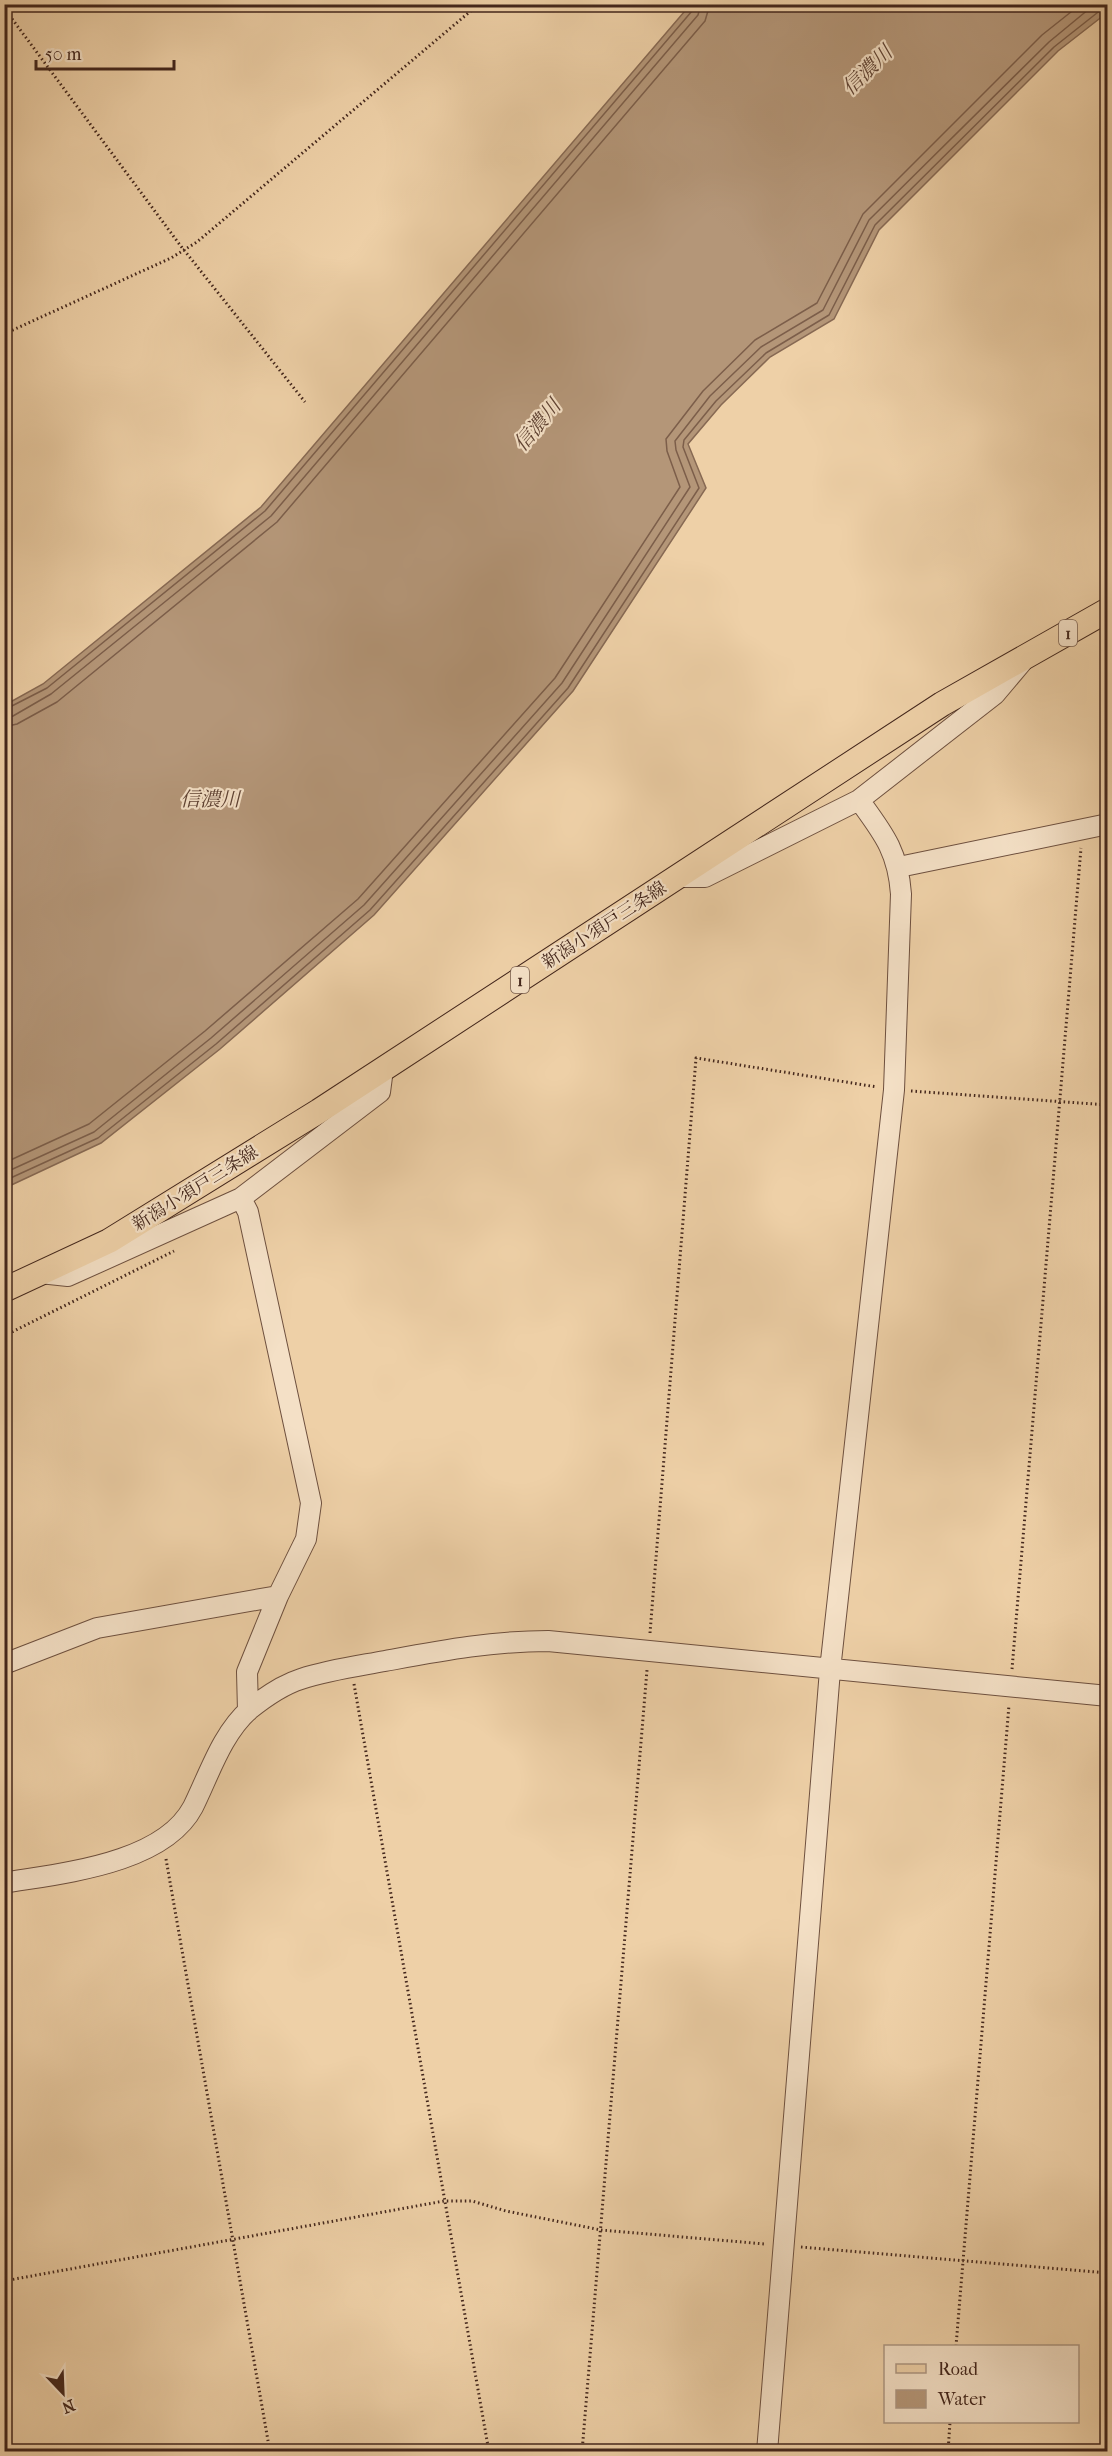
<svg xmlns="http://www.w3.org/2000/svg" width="1112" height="2456" font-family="'IM FELL French Canon','Noto Serif JP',serif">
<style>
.water{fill:#b49678;stroke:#876953;stroke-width:1.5}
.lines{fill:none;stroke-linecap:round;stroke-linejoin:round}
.shore{stroke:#7c5e4a;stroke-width:1.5}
.minor-casing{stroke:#6e503f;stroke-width:22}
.major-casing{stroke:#43261c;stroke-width:26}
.path{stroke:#43261c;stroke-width:3;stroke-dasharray:1.5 3;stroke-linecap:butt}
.minor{stroke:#f4e0c6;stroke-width:20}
.major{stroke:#eed0a7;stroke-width:24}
.labels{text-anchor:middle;stroke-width:4.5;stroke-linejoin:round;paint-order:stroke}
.shield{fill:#f4e0c6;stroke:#785e4f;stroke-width:1.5}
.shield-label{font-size:16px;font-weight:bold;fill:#43261c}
.street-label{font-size:18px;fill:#43261c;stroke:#f4e0c6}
.water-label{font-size:20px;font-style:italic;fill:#5f4233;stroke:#f4e0c6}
</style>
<rect width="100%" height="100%" fill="#eed0a7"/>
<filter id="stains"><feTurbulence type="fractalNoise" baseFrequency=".00333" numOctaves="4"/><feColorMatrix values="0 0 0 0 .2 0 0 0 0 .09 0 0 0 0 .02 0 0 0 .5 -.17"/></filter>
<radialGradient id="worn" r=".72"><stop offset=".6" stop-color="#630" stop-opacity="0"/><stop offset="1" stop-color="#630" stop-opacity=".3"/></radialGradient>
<path class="water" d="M690 5 1107 4 1108 12 1058 51 879 230 834 319 770 357 721 405 688 444 706 488 573 691 374 915 220 1049 101 1143 5 1188V705L43 684 261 507Z"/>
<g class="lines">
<path class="shore" d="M4 710 47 688 265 511 692 11 694 4
M4 718 13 716 51 694 271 516 698 15 701 4
M4 727 17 724 57 702 277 522 705 21 710 4
M4 1163 89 1124 205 1031 358 899 555 678 680 487 667 451 666 439 703 391 755 340 817 303 863 214 1042 35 1081 4
M4 1173 94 1132 211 1038 364 905 562 683 690 487 676 450 675 441 710 396 761 347 823 310 869 220 1049 42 1095 4
M4 1181 98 1138 216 1044 370 910 568 688 699 488 683 447 684 440 716 401 766 353 829 315 875 225 1054 47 1102 9 1108 8"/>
<defs>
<path id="minor" d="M899 867 1108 824
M678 877H705L859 800 995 694 1022 662
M241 1198 248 1212 311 1503 306 1539 278 1596 247 1672 248 1711
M40 1273 68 1276 241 1198 380 1092 383 1069
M4 1664 97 1628 278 1596
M4 1883C62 1873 163 1864 193 1807 209 1775 222 1733 250 1709 265 1697 282 1685 301 1679 328 1670 358 1666 385 1661 440 1651 492 1641 548 1641L1108 1696
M767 2452 830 1670 894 1090 901 894C898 851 883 833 859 800"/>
<path id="major" d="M4 1290 109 1241 319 1111 942 704 1108 610"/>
</defs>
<use href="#minor" class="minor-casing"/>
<use href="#major" class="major-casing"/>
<path class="path" d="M4 8 180 245 305 402
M4 334 171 258 197 242 479 4
M911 1091 1108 1105
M4 1336 174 1251
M650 1633 696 1058 877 1087
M1012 1669 1081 848
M354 1684 489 2452
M166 1859 270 2452
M801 2247 1108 2273
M4 2281 444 2201H472L506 2211 601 2230 765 2244
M956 2346 1009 1705
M582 2452 647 1670
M948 2452 950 2422"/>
<use href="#minor" class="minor"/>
<use href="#major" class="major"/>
</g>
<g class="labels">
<g class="shield">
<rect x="1059" y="620" width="18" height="26" rx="4.5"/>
<rect x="511" y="967" width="18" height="26" rx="4.5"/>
</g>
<g class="shield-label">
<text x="1068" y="639">1</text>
<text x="520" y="986">1</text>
</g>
<g class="street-label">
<text transform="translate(604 925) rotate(-33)" y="6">新潟小須戸三条線</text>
<text transform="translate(195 1188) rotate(-32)" y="6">新潟小須戸三条線</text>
</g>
<g class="water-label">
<text transform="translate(867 70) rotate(-44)" y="7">信濃川</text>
<text transform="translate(537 425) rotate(-50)" y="7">信濃川</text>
<text x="210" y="806">信濃川</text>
</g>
</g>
<rect width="1112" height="2456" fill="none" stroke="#eed0a7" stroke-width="24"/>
<rect x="6" y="6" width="1100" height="2444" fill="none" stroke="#43261c" stroke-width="3"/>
<rect x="12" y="12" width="1088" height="2432" fill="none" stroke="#43261c" stroke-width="1.5"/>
<rect x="884" y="2345" width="195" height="78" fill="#f4e0c6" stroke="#ad9682" stroke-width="1.5"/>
<rect x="896" y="2364" width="30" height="9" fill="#eed0a7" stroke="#ad9682" stroke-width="1.5"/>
<text x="938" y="2375" font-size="18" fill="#43261c">Road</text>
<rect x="896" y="2390" width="30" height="18" fill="#b49678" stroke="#ad9682" stroke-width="1.5"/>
<text x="938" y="2405" font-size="18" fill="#43261c">Water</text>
<g transform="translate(63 2393) rotate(157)" stroke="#f4e0c6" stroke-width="4.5" paint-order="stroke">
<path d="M0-4.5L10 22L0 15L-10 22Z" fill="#43261c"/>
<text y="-9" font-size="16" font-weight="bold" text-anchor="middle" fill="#43261c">N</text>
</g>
<path d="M36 60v9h138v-9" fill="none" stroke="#43261c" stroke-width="3"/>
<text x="45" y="60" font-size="18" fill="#43261c" stroke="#f4e0c6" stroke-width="4.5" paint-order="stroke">50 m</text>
<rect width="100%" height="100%" filter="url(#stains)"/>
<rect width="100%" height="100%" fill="url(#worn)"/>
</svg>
